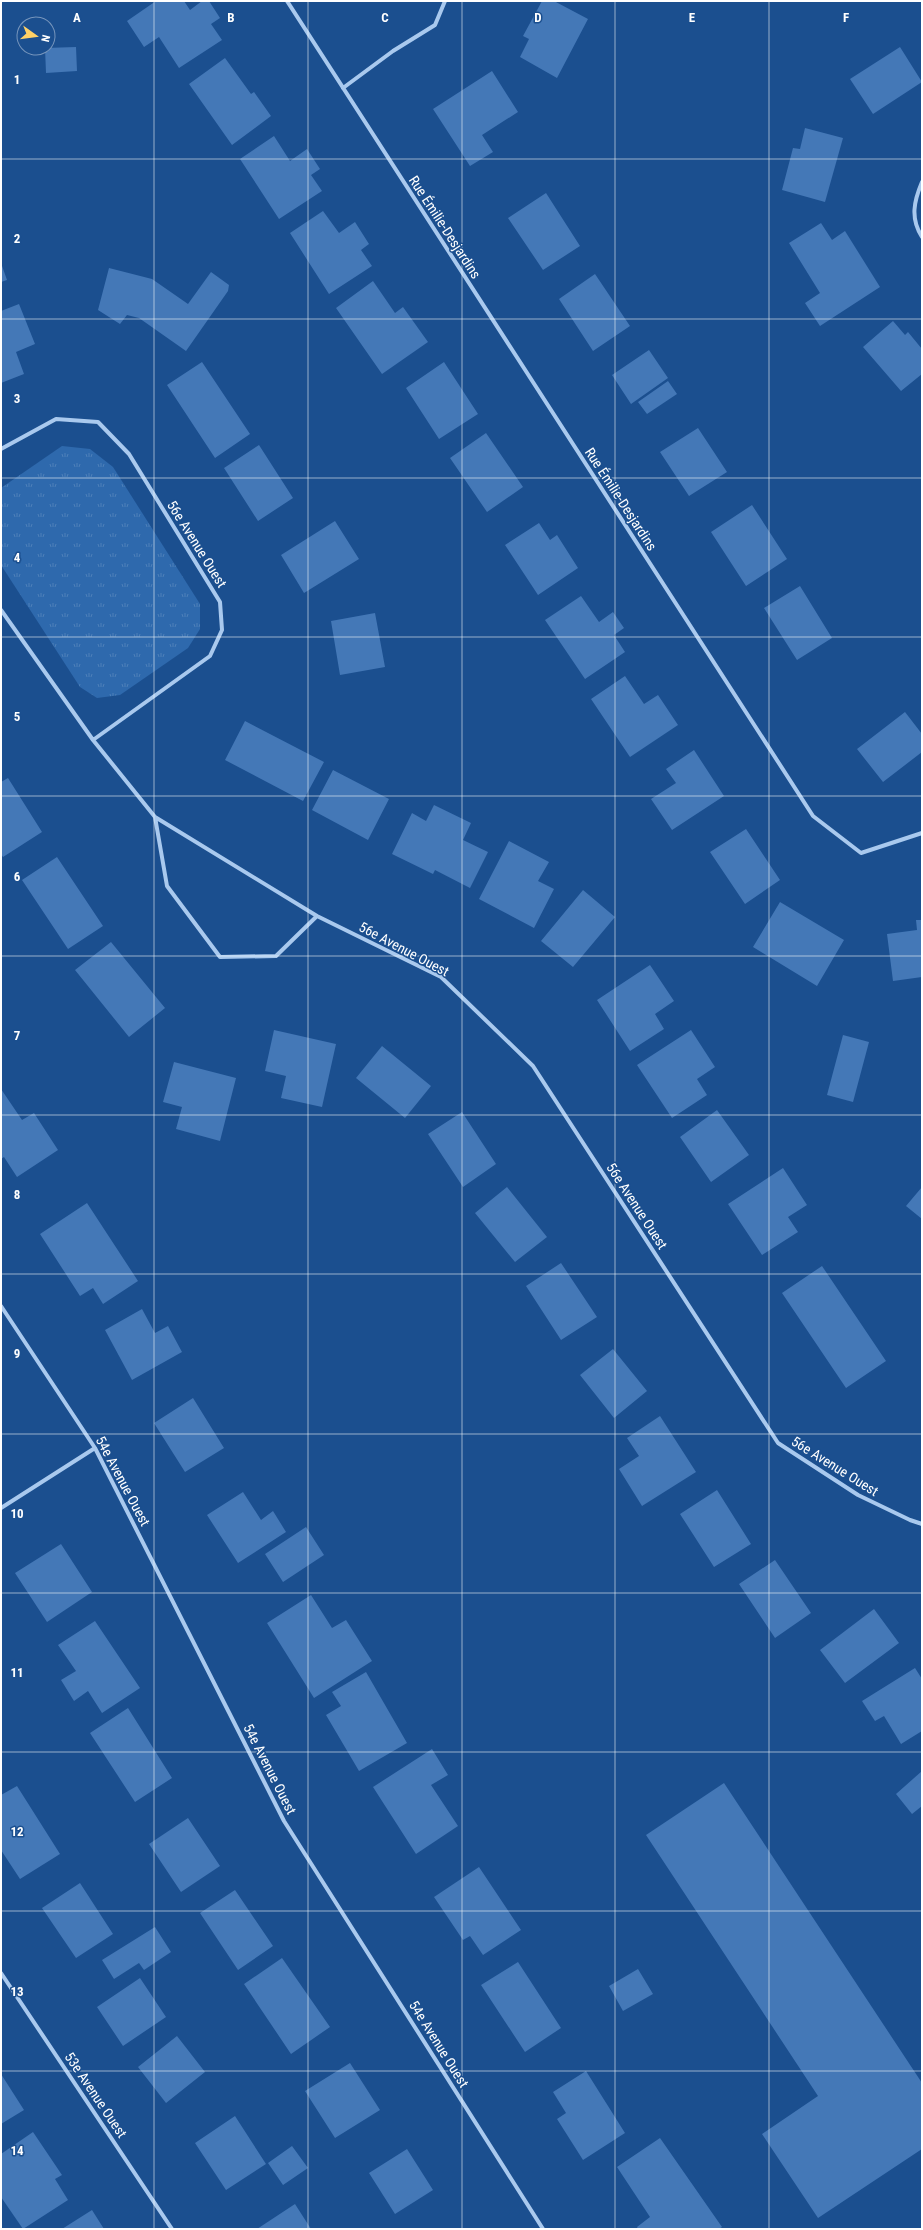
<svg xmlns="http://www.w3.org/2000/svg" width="923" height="2230" font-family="'Roboto Condensed',sans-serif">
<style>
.grass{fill:url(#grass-tufts)}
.building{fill:#4478b7}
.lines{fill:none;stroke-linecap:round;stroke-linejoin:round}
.street{stroke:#a9c9ee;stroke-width:4}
.grid{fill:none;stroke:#fff;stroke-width:1;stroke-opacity:0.55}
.labels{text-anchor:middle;stroke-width:3;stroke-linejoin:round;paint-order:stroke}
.street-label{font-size:14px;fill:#fff;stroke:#1b4f8f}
.grid-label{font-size:13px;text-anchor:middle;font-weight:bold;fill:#fff;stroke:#1b4f8f;stroke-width:3;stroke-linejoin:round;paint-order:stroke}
</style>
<defs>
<pattern id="grass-tufts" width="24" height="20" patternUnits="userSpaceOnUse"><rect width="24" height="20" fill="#2e69ad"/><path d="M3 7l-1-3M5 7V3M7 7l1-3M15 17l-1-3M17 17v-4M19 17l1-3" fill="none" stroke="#4d80b9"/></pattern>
</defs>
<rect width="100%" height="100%" fill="#1b4f8f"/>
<path class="grass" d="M62 446 90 449 113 467 200 604V629L188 648 120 695 97 698 80 687 1 565V488Z"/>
<path class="building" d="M156 1H184L190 10 202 1H209L220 18 211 24 222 40 179 68 159 37 144 47 127 21Z
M542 1H554L588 19 557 78 520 57 529 39 523 36Z
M76 47 77 71 46 73 45 48Z
M900 47 922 82 873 114 850 79Z
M225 58 251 94 254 92 271 116 232 145 189 84Z
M492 71 518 112 482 135 493 152 470 166 433 109Z
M805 128 843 138 825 202 782 190 793 148 800 149Z
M274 136 290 161 307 149 320 169 311 175 322 191 279 219 240 159Z
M546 193 580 246 543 270 508 218Z
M323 211 339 233 355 222 369 244 361 250 372 266 329 294 290 233Z
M821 223 832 240 845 231 880 287 820 326 805 303 820 293 789 243Z
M1 263 7 280 1 282Z
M109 268 152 279 188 304 211 272 229 285 228 291 186 351 139 318 127 315 120 324 98 310Z
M595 274 630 326 593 351 559 299Z
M373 281 395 313 403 307 428 342 382 374 336 308Z
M19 304 35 344 16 352 24 374 1 383V311Z
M893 321 905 335 908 332 922 349V374L901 391 863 347Z
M649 350 668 378 631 404 612 375Z
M202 362 250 434 215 458 167 385Z
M444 362 478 414 439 439 406 388Z
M668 381 677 394 647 414 638 402Z
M698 428 727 472 689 496 660 452Z
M486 433 523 487 487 512 450 458Z
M259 445 293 498 258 521 224 468Z
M752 505 787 559 746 586 711 532Z
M335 521 359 559 304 593 281 555Z
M539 523 550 540 557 535 578 568 538 595 505 545Z
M800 586 832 638 797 660 764 608Z
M581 596 599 622 613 612 624 628 614 635 625 652 585 679 545 620Z
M375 613 385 667 340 675 331 621Z
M625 676 644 704 658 695 678 725 630 757 591 699Z
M905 712 922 734V752L883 782 857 749Z
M245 721 324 762 303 801 225 760Z
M694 750 724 796 672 830 651 799 676 783 666 769Z
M333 770 389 799 368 840 312 810Z
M8 778 42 832 3 857 1 854V782Z
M434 805 471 823 463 840 488 852 470 888 435 870 433 874 392 854 412 813 426 821Z
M746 829 780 880 745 904 710 852Z
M509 841 549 862 538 881 554 889 534 928 479 899Z
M57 857 103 926 68 949 22 880Z
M583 890 615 917 573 967 541 941Z
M780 902 844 940 817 986 753 947Z
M916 920H922V977L893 981 887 934 917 930Z
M111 942 165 1008 129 1037 75 970Z
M650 965 674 1001 655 1014 664 1029 630 1051 597 1000Z
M274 1030 336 1044 322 1107 281 1098 286 1076 265 1071Z
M691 1030 715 1067 697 1079 707 1095 672 1118 637 1065Z
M843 1035 869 1042 853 1102 827 1095Z
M382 1046 431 1086 405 1118 356 1078Z
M174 1062 236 1078 220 1141 176 1129 182 1107 163 1102Z
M1 1089 22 1120 34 1113 58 1150 17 1177 4 1157 1 1159Z
M717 1110 749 1155 711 1182 680 1137Z
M462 1112 496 1164 463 1187 428 1134Z
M783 1168 807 1205 788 1217 798 1232 762 1255 728 1204Z
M507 1187 547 1237 515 1262 475 1213Z
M922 1187V1219L906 1206Z
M87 1203 138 1281 103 1304 93 1288 80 1296 40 1234Z
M561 1263 597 1317 561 1340 526 1286Z
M822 1266 886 1361 846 1388 782 1293Z
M142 1309 155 1333 168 1326 182 1352 132 1380 105 1330Z
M613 1349 647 1391 614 1418 580 1375Z
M193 1398 224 1448 185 1472 154 1423Z
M660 1416 696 1472 642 1506 619 1469 639 1456 627 1438Z
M717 1490 751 1544 714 1567 680 1514Z
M243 1492 261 1520 273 1511 286 1532 238 1563 207 1515Z
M306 1527 324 1555 283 1582 265 1554Z
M61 1544 92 1592 47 1622 15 1573Z
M775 1560 811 1613 775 1638 739 1584Z
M311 1595 332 1628 346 1620 372 1661 314 1698 267 1623Z
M874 1609 899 1643 845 1683 820 1650Z
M95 1621 140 1688 102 1713 88 1691 74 1701 61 1680 76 1671 58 1645Z
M915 1668 922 1679V1731L901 1744 884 1716 875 1721 862 1701Z
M366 1672 407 1743 359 1771 326 1715 341 1706 332 1692Z
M128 1708 172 1778 135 1802 90 1733Z
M432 1749 448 1775 431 1785 458 1826 416 1854 373 1787Z
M922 1771V1806L912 1814 896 1794Z
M724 1783 922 2083V2149L818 2218 762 2134 818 2096 646 1835Z
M17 1786 60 1854 20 1879 1 1850V1795Z
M188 1818 220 1866 181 1892 149 1844Z
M479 1867 521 1930 483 1955 470 1936 463 1940 434 1897Z
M80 1883 113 1934 76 1958 42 1908Z
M235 1890 273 1946 238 1970 200 1913Z
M155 1927 171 1952 144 1970 139 1963 114 1979 102 1960Z
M282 1958 330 2027 291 2054 244 1984Z
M518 1962 561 2028 525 2052 481 1985Z
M638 1969 653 1994 623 2011 609 1986Z
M140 1978 166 2017 123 2046 97 2007Z
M177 2036 205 2072 166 2103 138 2067Z
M350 2063 380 2110 335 2138 305 2091Z
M586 2071 625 2133 583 2160 557 2119 566 2113 553 2092Z
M1 2074 24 2110 1 2124Z
M235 2116 266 2164 226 2190 195 2143Z
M33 2132 62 2175 55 2179 68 2200 23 2229 1 2197V2154Z
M660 2138 722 2227 719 2229H638L637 2227 650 2217 617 2167Z
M292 2146 308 2168 283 2185 268 2163Z
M407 2149 433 2190 395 2214 369 2173Z
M295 2204 311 2229H257Z
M92 2210 104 2229H62Z"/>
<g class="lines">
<path class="street" d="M287 1 813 816 861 853 922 833
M343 88 393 51 435 25 445 1
M922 182C914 201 910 218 922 237
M1 449 56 419 98 422 129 454 220 602 222 630 210 656 93 740
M1 610 93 740 155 817 317 916 441 977 533 1066 778 1443 858 1495 910 1520 922 1524
M155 817 167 886 220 957 276 956 317 916
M1 1306 95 1448 284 1821 543 2229
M1 1508 95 1448
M1 1973 172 2229"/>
</g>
<path class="grid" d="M154 1V2229M308 1V2229M462 1V2229M615 1V2229M769 1V2229M1 159H922M1 319H922M1 478H922M1 637H922M1 796H922M1 956H922M1 1115H922M1 1274H922M1 1434H922M1 1593H922M1 1752H922M1 1911H922M1 2071H922"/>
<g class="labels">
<g class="street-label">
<text transform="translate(445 227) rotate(57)" y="5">Rue Émilie-Desjardins</text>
<text transform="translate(621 499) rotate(57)" y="5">Rue Émilie-Desjardins</text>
<text transform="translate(197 544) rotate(58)" y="5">56e Avenue Ouest</text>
<text transform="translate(404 949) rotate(28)" y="5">56e Avenue Ouest</text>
<text transform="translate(637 1206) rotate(57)" y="5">56e Avenue Ouest</text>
<text transform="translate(835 1466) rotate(32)" y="5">56e Avenue Ouest</text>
<text transform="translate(123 1481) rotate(62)" y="5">54e Avenue Ouest</text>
<text transform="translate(270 1769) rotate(63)" y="5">54e Avenue Ouest</text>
<text transform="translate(439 2044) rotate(58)" y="5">54e Avenue Ouest</text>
<text transform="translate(96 2095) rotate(56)" y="5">53e Avenue Ouest</text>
</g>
</g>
<g class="grid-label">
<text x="77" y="22">A</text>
<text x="231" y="22">B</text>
<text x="385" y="22">C</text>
<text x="538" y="22">D</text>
<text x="692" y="22">E</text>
<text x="846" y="22">F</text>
<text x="17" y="84">1</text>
<text x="17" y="243">2</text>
<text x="17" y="403">3</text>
<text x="17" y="562">4</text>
<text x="17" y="721">5</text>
<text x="17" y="881">6</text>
<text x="17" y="1040">7</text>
<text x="17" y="1199">8</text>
<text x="17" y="1358">9</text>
<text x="17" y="1518">10</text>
<text x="17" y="1677">11</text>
<text x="17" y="1836">12</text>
<text x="17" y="1996">13</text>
<text x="17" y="2155">14</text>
</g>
<rect width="923" height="2230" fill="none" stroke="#ffffff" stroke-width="4"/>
<g transform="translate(36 36) rotate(104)"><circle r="19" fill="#1b4f8f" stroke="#7695bc"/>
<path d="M0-3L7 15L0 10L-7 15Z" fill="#ffd166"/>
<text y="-6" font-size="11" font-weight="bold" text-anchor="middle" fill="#ffffff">N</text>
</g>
</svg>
